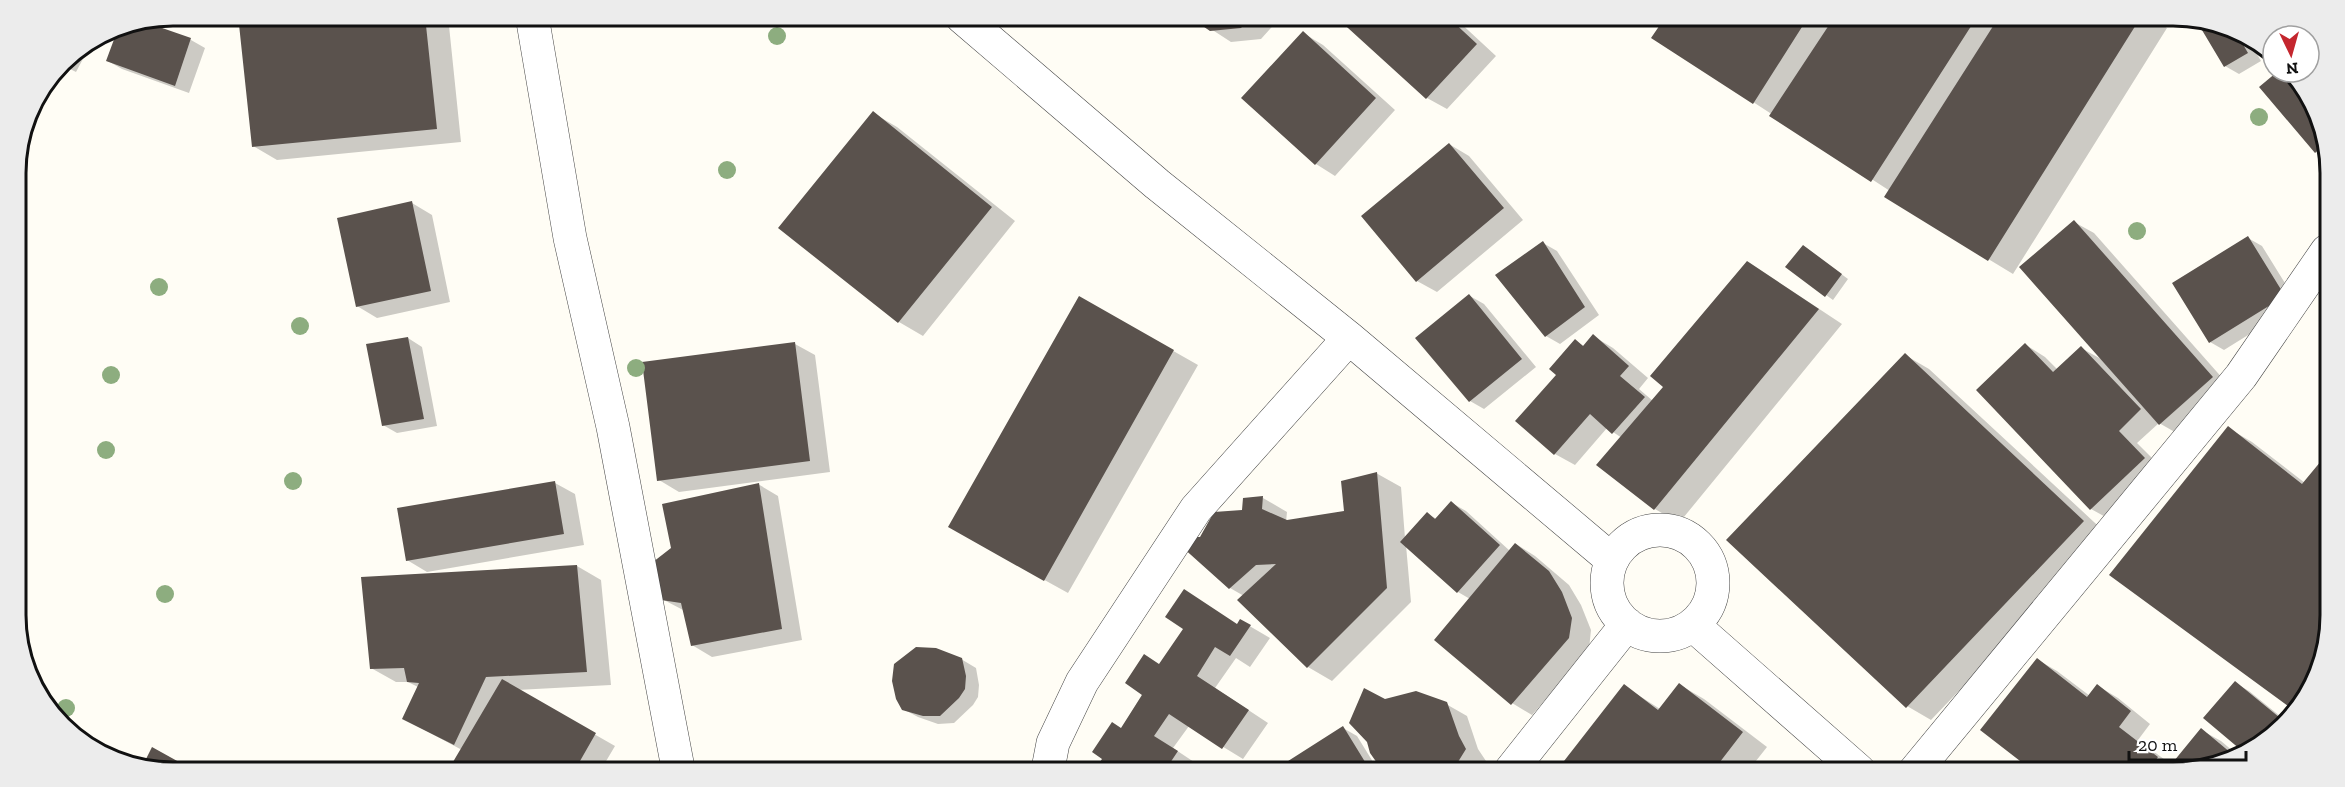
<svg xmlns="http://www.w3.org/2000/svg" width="2345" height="787" font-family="'Zilla Slab',serif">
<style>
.shadow{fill:#0003}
.building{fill:#5a524d}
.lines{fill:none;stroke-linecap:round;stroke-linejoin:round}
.minor-casing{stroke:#444;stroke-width:34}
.minor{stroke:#fff;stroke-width:33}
.tree{fill:#8dad7f}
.rim{fill:none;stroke:#111;stroke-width:3}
</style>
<rect width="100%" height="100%" fill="#fffdf5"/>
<path class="shadow" d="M173 15H232V18L171 25 159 18Z
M240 15 448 16 461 142 277 160 253 146Z
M1194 18H1280L1261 39 1231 42Z
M1339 18H1455L1496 56 1447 109 1427 98Z
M1665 19 2155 20 2167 28 2013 274 1886 197 1890 191 1653 37Z
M2213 20 2251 44 2261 61 2239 74 2225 66Z
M139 22 191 40 205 48 189 93 122 69 108 61 121 25Z
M1303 33 1323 45 1395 110 1335 176 1316 164Z
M75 52 84 57 76 72 60 64Z
M2279 72H2292L2327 142V158L2316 152Z
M873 113 897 127 1015 221 923 336 899 322Z
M1449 144 1469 156 1523 220 1437 292 1417 281Z
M412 203 432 215 450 302 377 318 357 306Z
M2074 222 2094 233 2232 389 2180 435 2159 423 2137 443 2164 470 2111 520 2091 509 2026 345 2045 357 2058 370 2081 348 2103 360Z
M2248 238 2262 246 2298 304 2224 350 2210 342Z
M1543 243 1557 251 1599 315 1560 344 1546 336Z
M1810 251 1848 279 1833 300 1787 267Z
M1748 262 1842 324 1679 523 1655 509 1622 438 1607 428 1575 465 1555 454 1558 375 1576 341 1585 347 1593 336 1613 348 1648 378 1639 389 1653 401 1665 387Z
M1470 296 1484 304 1536 367 1484 409 1470 401Z
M1080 298 1198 365 1068 593 974 541Z
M408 338 422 347 437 426 397 433 383 425Z
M795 344 815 355 830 472 679 492 659 480Z
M1905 355 1929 369 2108 535 1931 720 1907 706Z
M2228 428 2252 442 2305 483 2325 655 2303 702 2296 710 2111 575Z
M1376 473 1401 487 1405 538 1427 514 1437 519 1452 503 1466 511 1510 551 1516 544 1535 556 1569 585 1581 605 1591 630 1589 649 1532 715 1512 703 1470 599 1458 592 1406 545 1411 602 1332 681 1308 667 1244 596 1230 588 1201 539 1244 511V500L1263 498 1287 512 1286 522 1346 513Z
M555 483 575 494 584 545 427 572 407 560Z
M758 484 778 496 802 640 712 657 692 645 685 611 662 599Z
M577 566 601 580 611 685 517 690 615 746 602 768 452 767 462 750 404 719 418 687 408 682H396L371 668Z
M1241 621 1270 638 1250 667 1236 658 1215 688 1268 723 1243 759 1189 726 1173 748 1197 764 1193 769H1097L1160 665 1238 625Z
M961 659 976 668 979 685 978 697 973 705 954 723 938 724 918 717 903 709Z
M2038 660 2057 671 2090 696 2098 686 2118 698 2150 724 2138 740 2172 765 2201 730 2221 741 2234 752 2182 772 2034 771Z
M2235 683 2249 691 2286 721 2269 739 2243 749Z
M1680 685 1704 699 1767 747 1748 771 1558 770 1624 686 1660 709Z
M1385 701 1446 704 1467 716 1478 749 1486 761 1480 770H1384Z
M1343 728 1357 736 1378 770 1291 769 1287 763Z"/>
<path class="building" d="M238 15 425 16 437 129 252 147Z
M1191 18H1250L1241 28 1210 31Z
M1337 18H1449L1477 44 1426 99Z
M1664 19H1807L1753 104 1651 38Z
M1833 19 1975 20 1871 182 1769 116Z
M1997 20H2139L1988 261 1884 197Z
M2196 20H2213L2238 36 2248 53 2224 67Z
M142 21 191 38 175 86 106 61 119 26Z
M1303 31 1376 98 1315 165 1241 98Z
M77 51H78L69 70 59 65Z
M2277 72H2292L2327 142 2315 153 2259 87Z
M873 111 992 207 898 323 778 228Z
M1449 143 1504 208 1416 282 1361 216Z
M412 201 431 291 356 307 337 218Z
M2074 220 2213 377 2159 425 2019 267Z
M2248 236 2285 296 2209 343 2172 283Z
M1543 241 1585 307 1545 337 1495 275Z
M1803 245 1842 274 1825 297 1785 267Z
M1747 261 1819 309 1654 510 1596 465 1663 387 1650 376Z
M1469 294 1522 359 1469 402 1415 338Z
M1079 296 1174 350 1044 581 948 527Z
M1593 334 1629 366 1620 376 1645 397 1612 434 1590 414 1554 455 1515 421 1556 375 1549 369 1575 339 1583 346Z
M408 337 424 419 382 426 366 344Z
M795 342 810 461 657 481 642 362Z
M2025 343 2053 372 2081 346 2141 409 2119 431 2145 458 2090 510 1976 390Z
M1905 353 2084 521 1906 708 1726 540Z
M2228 426 2302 484 2326 455 2325 655 2303 702 2295 711 2109 575Z
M1377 472 1387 588 1307 668 1237 600 1276 564 1256 565 1229 589 1181 546 1186 537H1200L1214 512 1242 510 1243 498 1263 496 1262 509 1287 520 1344 511 1341 481Z
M555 481 564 534 406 561 397 508Z
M759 483 782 629 691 646 681 603 661 600 653 562 671 548 662 504Z
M1451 501 1500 545 1457 593 1400 542 1427 512 1435 519Z
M1515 543 1549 571 1562 592 1572 618 1569 638 1511 705 1434 640Z
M577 565 587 672 486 677 454 745 402 719 419 683 407 682 404 668 370 669 361 577Z
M1184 589 1237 624 1240 619 1251 625 1230 656 1215 647 1197 676 1249 710 1222 749 1169 714 1154 736 1178 751 1166 769H1095L1102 759 1092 752 1112 722 1121 728 1142 695 1125 683 1144 654 1159 664 1183 629 1165 617Z
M916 647 936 648 962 658 966 676 965 689 959 698 940 716H923L902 710 896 699 892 681 894 664Z
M2037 658 2087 697 2097 684 2131 711 2119 727 2158 757 2147 772 2033 771 1980 730Z
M502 679 596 733 576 768 450 767Z
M2235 681 2285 722 2269 739 2241 750 2203 718Z
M1679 683 1743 732 1713 771 1557 770 1624 684 1658 710Z
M1364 688 1385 699 1416 691 1447 702 1459 736 1466 749 1453 770H1382L1370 753 1367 742 1349 723Z
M1343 726 1370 770 1289 769 1285 763Z
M2201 728 2231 753 2182 772H2165Z
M152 747 188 767H142Z"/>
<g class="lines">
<defs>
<path id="minor" d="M532 16 570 238 613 427 678 768
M962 17 1157 184 1349 338 1612 560
M1607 583a53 53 0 1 1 106 0a53 53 0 1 1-106 0Z
M1693 625 1859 771
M1048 769 1053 743 1082 682 1196 509 1349 338
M1511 770 1627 624
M1915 771 2241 376 2327 251"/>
</defs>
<use href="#minor" class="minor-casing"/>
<use href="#minor" class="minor"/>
</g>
<g class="tree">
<circle cx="777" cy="36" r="9"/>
<circle cx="2259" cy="117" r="9"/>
<circle cx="727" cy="170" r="9"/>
<circle cx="2137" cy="231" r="9"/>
<circle cx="159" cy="287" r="9"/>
<circle cx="300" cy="326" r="9"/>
<circle cx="636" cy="368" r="9"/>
<circle cx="111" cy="375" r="9"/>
<circle cx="106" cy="450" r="9"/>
<circle cx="293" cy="481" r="9"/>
<circle cx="165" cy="594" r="9"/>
<circle cx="66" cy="708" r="9"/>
</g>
<path d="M0 0H2345V787H0ZM173 26H2173A147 147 0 0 1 2320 173V615A147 147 0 0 1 2173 762H173A147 147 0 0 1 26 615V173A147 147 0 0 1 173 26Z" fill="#ececec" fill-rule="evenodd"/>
<path class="rim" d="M173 26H2173A147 147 0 0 1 2320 173V615A147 147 0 0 1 2173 762H173A147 147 0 0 1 26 615V173A147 147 0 0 1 173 26Z"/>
<g transform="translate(2291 54) rotate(175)"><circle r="28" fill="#ffffff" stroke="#a0a0a0" stroke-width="1.5"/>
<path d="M0-4.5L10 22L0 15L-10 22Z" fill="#c4262e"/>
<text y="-9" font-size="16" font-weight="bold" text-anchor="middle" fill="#111111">N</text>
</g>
<path d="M2129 751v9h117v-9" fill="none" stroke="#111111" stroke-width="3"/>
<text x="2138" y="751" font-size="18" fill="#111111" stroke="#ffffff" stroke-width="4.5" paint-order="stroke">20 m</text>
</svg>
